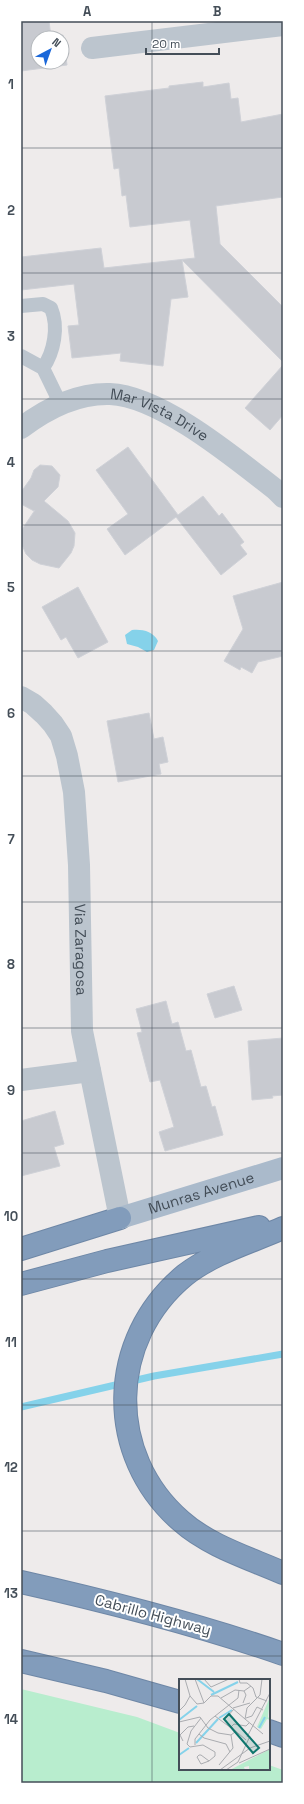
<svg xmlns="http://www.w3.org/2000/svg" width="304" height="1804" font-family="'Space Grotesk',sans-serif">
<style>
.green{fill:#b8edce}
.water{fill:#85d2ea}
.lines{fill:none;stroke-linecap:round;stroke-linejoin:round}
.stream{stroke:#85d2ea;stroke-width:7}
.building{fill:#c8cad0;stroke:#cfd1d7;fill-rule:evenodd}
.motorway-casing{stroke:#6e87a6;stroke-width:24}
.service{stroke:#bcc5ce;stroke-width:14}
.minor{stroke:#bcc5ce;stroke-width:22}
.primary{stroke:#aabacb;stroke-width:22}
.motorway{stroke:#829cbb;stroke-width:22}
.grid{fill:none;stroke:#444e58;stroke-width:1;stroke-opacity:0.55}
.labels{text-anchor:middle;stroke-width:4;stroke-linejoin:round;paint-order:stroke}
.street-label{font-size:15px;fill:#444e58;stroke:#fff}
.inset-river{fill:none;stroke:#85d2ea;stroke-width:2}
.inset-road{fill:none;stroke:#aaacb0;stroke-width:1}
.view{fill:#0f766e;fill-opacity:0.15;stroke:#0f766e;stroke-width:2}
.inset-edge{fill:none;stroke:#444e58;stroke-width:2}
.neatline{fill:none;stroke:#444e58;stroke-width:1.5}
.grid-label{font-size:13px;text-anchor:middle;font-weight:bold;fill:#444e58}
</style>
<rect width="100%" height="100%" fill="#eeebeb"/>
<path class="green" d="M21 1689 137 1717 180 1733V1769H269V1765L283 1770V1783H21Z"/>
<path class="water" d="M132 630C142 629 153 631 158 641L154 650 147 652 138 647 127 644 125 635Z"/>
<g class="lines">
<path class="stream" d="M21 1407 154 1376 283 1354"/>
</g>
<path class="building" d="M21 21H49L51 37 63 35 67 65 21 71ZM38 38H62V62H38Z
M203 82V87L229 83 231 99 238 98 241 122 283 114V197L216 206 220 244 283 307V362L182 260 188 297 171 299 163 366 120 361 121 353 72 358 68 326 79 325 74 284 21 290V257L101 248 104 268 195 258 190 220 130 227 126 195 122 196 119 168 114 169 105 96 169 88V86Z
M283 365V415L270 430 245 408Z
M128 447 178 515 203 496 219 516 222 513 244 542 240 545 247 554 221 575 176 517 125 555 107 529 128 514 96 470Z
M40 465 52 466 60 475 58 487 44 501 68 521 75 533 74 546 71 553 59 568 40 564 32 560 26 554 22 545 21 537 23 528 35 510 34 511 21 504V492L31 478 34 470Z
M283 582V656L258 662 252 673 241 667 240 670 224 661 243 629 233 596Z
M78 587 108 642 78 658 66 637 61 640 42 607Z
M149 713 154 739 163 737 168 762 159 764 161 774 118 782 107 721Z
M234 986 242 1010 215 1018 207 994Z
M166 1001 172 1024 178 1022 186 1051 191 1050 201 1087 206 1086 212 1107 215 1106 223 1135 165 1151 159 1132 174 1127 160 1080 150 1082 137 1033 142 1032 136 1009Z
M283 1038V1095L272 1096 273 1098 252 1100 248 1041Z
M55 1111 64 1144 54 1147 60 1166 21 1176V1121Z"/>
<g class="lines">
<defs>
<path id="motorway" d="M283 1228C251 1242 213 1253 185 1275 107 1339 105 1455 181 1521 209 1546 249 1558 283 1573
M21 1249 120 1218
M21 1284 107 1261 259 1227
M21 1582C110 1602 197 1624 283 1654
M21 1661 106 1681 180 1702
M269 1731 283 1736"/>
</defs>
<use href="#motorway" class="motorway-casing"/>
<path class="service" d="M21 306 43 304 51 308C59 327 54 352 43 368
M21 356 43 368 61 405"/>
<g class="minor">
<path d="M92 48 283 25"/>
<path id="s1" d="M21 428C46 409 78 393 110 394 161 396 236 459 276 490L283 497"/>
<path id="s2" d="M21 697 33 704 44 714 53 724 61 736 67 756 74 792 79 865 82 1031 120 1218"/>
<path d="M21 1080 90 1071"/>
</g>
<path class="primary" id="s3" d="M120 1218 283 1168"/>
<use href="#motorway" class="motorway"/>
</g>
<path class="grid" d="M152 21V1783M21 148H283M21 273H283M21 399H283M21 525H283M21 651H283M21 776H283M21 902H283M21 1028H283M21 1153H283M21 1279H283M21 1405H283M21 1531H283M21 1656H283"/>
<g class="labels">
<g class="street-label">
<text dy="5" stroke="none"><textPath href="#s1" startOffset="151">Mar Vista Drive</textPath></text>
<text dy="5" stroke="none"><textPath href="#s2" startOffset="272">Via Zaragosa</textPath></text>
<text dy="5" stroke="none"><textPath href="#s3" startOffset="85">Munras Avenue</textPath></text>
<text transform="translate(153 1615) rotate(15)" y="5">Cabrillo Highway</text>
</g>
</g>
<g transform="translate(179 1679)">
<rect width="91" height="91" fill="#eeebeb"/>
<path d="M91 18 89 38 91 40V41L88 40 82 50 78 48ZM91 70V91H70V87L65 88 66 91H51Z" fill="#b8edce"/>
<path class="inset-river" d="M18 0 35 13M32 16 59 3M40 39 53 31M0 41 18 27M80 49 86 38M17 64 39 40M0 76 10 69"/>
<path class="inset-road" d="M16 0 25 24 32 17H39L66 40M25 0 32 8 50 0M60 0 61 4H68L74 9 77 18 88 22M83 0 81 16 68 29 66 40 84 55M11 17 18 25 25 24M42 19 56 11 65 12 72 7M64 24 67 16 65 12M54 29 71 24M0 32 6 26 11 17 6 0M36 37 52 49M22 39 12 52 8 65 11 68 24 66 36 73V77L30 82M47 39 55 30M67 39 73 37 78 28 84 31M0 43 21 38 29 49 39 54 52 56 56 53M20 55 25 59 47 65 51 73M68 58 91 14M67 61 52 48 55 45 67 47 70 44M4 62 1 56 9 48 15 47M16 66V60L31 41 59 19 60 11M20 76H22L30 82 22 85 18 78ZM60 84 91 70M40 86 54 69 52 56M41 91 71 69 91 62M47 91 59 83 71 57"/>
<path class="view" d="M50 35 80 69 74 74 45 40Z"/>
<rect width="91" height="91" class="inset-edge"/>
</g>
<rect width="304" height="1804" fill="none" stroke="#ffffff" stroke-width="44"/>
<g transform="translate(50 50) rotate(41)"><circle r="19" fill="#ffffff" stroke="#b4b8bc"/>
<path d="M0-3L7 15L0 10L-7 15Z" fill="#1a67d9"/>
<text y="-6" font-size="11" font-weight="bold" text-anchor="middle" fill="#444e58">N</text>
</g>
<path d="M146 48v6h73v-6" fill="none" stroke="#444e58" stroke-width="2"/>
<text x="152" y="48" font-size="12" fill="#444e58" stroke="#ffffff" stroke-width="3" paint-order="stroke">20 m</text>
<rect x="22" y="22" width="260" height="1760" class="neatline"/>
<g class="grid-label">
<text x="87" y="16">A</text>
<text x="217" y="16">B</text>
<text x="11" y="89">1</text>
<text x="11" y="215">2</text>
<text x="11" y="341">3</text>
<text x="11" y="467">4</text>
<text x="11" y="592">5</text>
<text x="11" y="718">6</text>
<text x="11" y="844">7</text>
<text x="11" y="969">8</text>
<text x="11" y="1095">9</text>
<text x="11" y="1221">10</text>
<text x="11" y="1347">11</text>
<text x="11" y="1472">12</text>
<text x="11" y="1598">13</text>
<text x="11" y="1724">14</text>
</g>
</svg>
